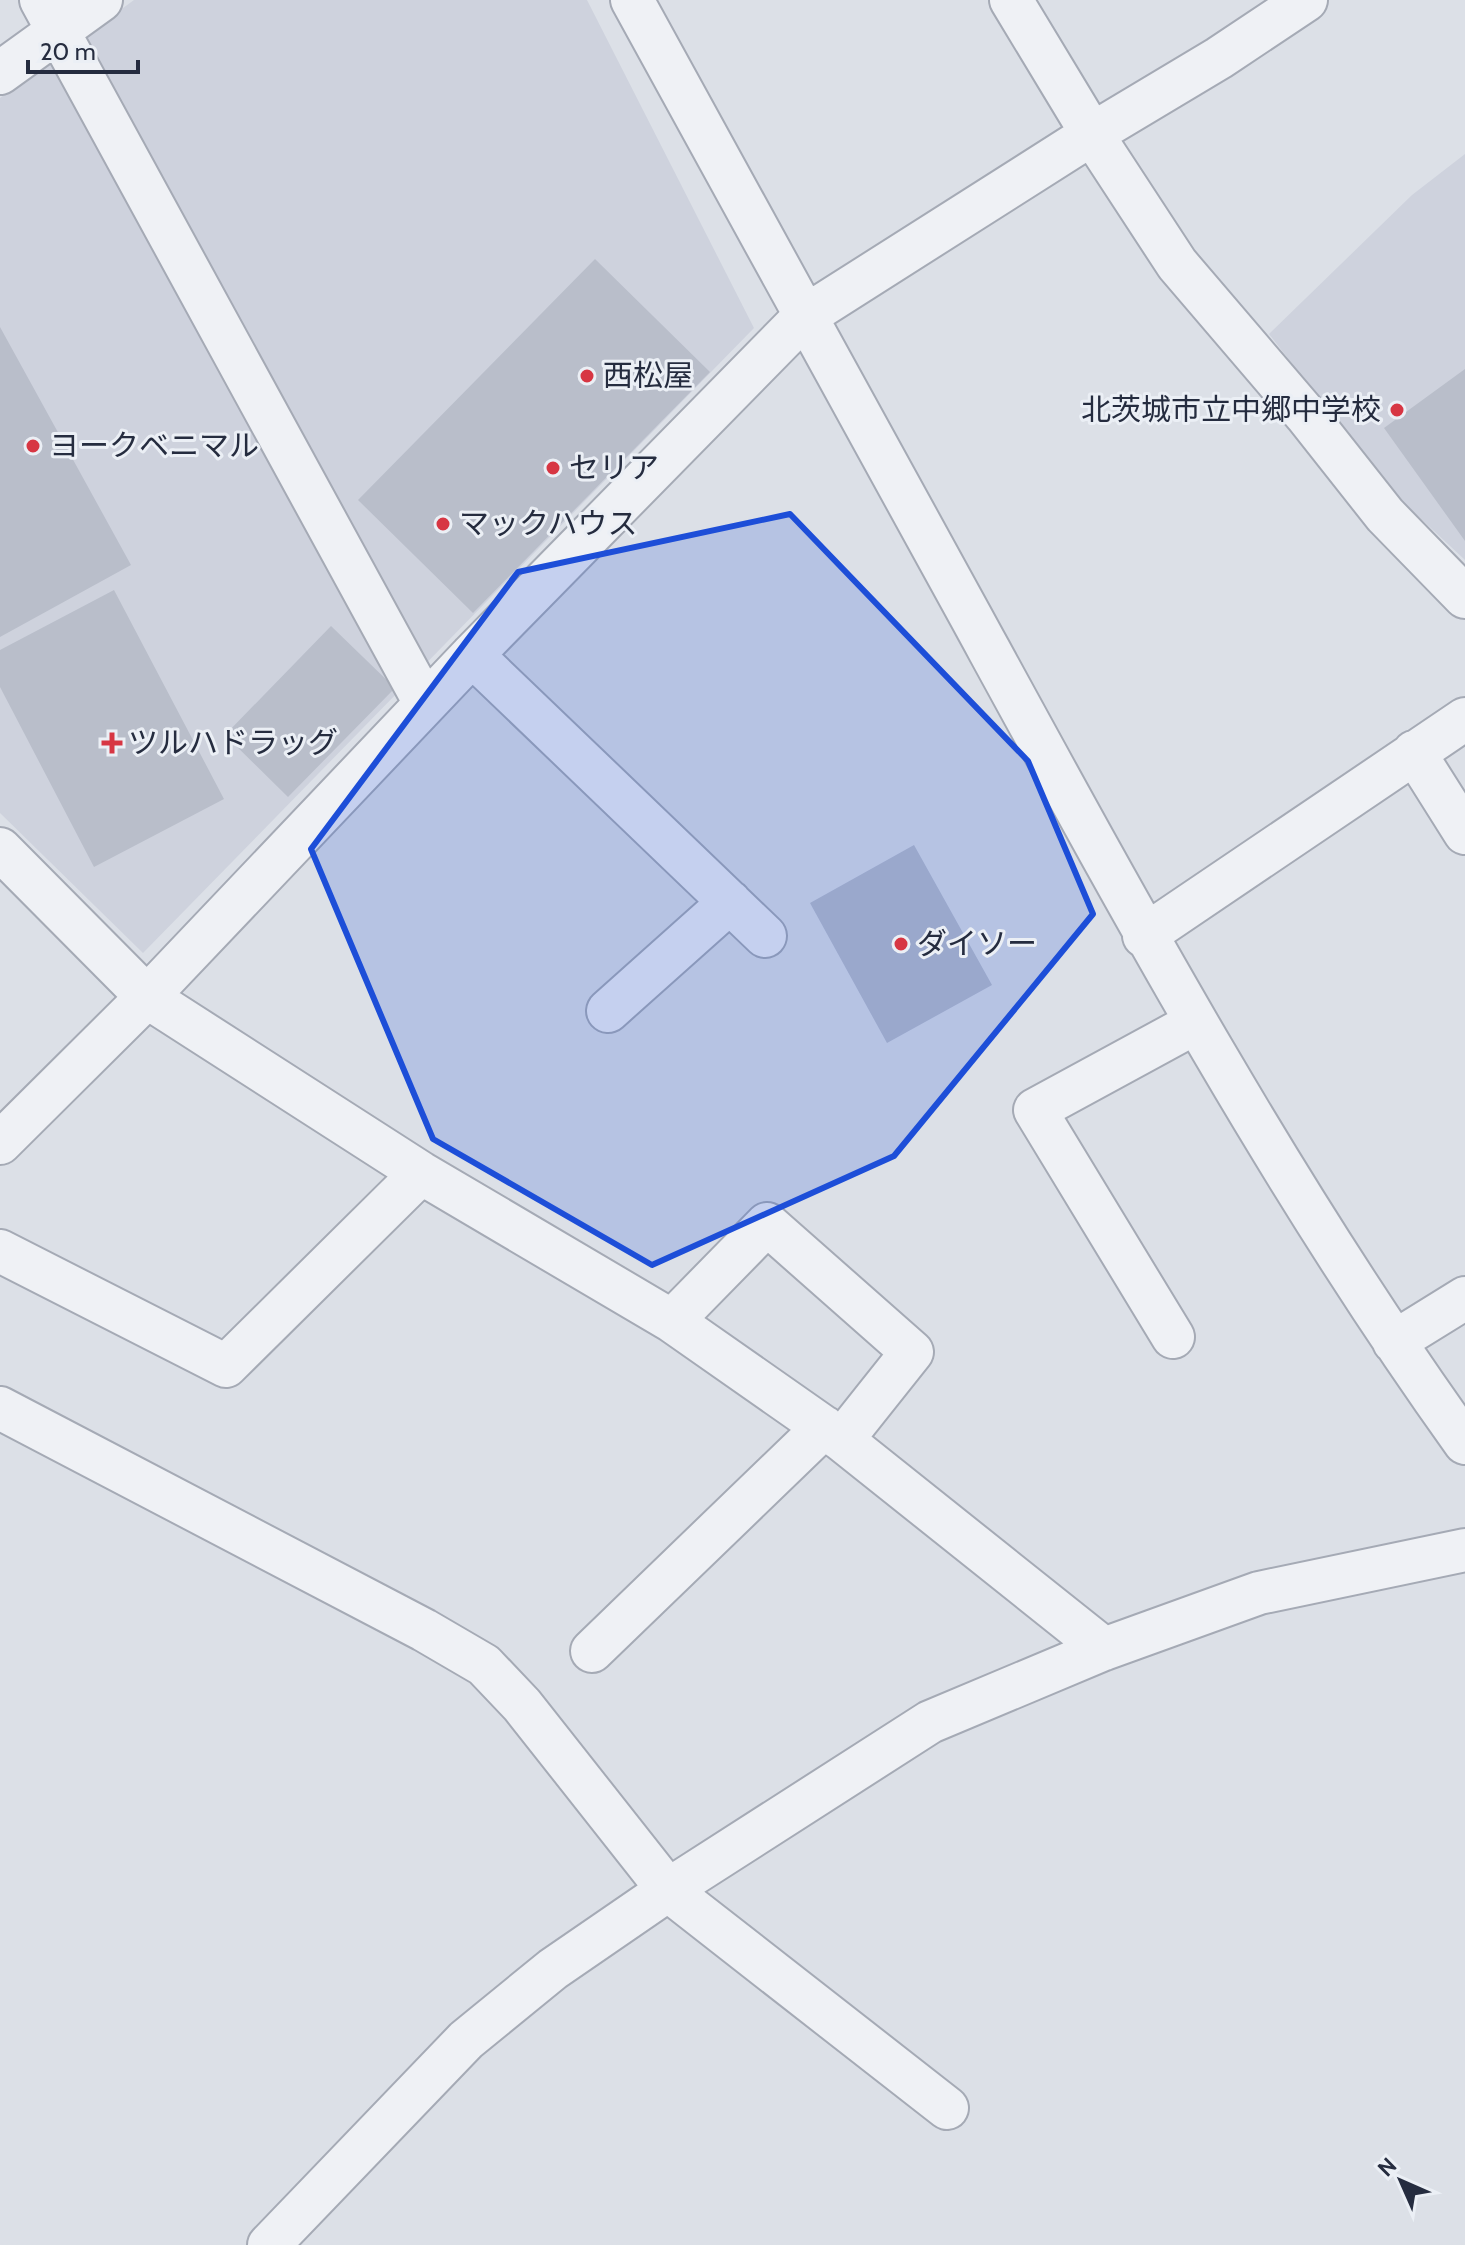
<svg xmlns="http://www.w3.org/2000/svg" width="1465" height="2245" font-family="Cabin,'Noto Sans JP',sans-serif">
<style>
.built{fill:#ced2dd}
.building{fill:#b9beca}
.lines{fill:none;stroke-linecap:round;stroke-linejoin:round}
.minor-casing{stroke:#a5aab5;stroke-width:46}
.minor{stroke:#eff1f5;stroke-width:42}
.marked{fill:#1d4ed8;fill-opacity:0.2;stroke:#1d4ed8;stroke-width:6;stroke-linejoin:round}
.poi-dot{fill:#d73643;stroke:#ebeff5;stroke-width:3}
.labels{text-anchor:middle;stroke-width:6;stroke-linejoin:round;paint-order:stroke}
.poi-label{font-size:30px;fill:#252c3f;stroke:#ebeff5;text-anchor:start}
</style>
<rect width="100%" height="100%" fill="#dce0e7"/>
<path class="built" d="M134 0H587L754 328 143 953 0 813V98Z
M1465 154V560L1387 487 1269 334 1412 195Z"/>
<path class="building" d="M595 259 710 372 473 613 358 500Z
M0 327 131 565 0 637Z
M1465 369V541L1384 428Z
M114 590 224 799 94 867 0 687V650Z
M331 626 395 688 288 797 225 735Z
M914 845 992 985 887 1043 810 903Z"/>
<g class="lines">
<defs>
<path id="minor" d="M41 0 425 703
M632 0C744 206 859 411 971 617 1125 899 1277 1181 1465 1443
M1011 0 1092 134 1177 264 1306 415 1385 515 1465 597
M0 73 101 0
M472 655 765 936
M1414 752 1465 833
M0 849 147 997 421 1173 672 1321 842 1440 1104 1649
M1144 936 1465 719
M608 1011 730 902
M0 1143 147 997 472 655 804 317 1092 134 1219 58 1306 0
M0 1251 226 1366 421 1173
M672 1321 767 1224 912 1352 842 1440
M1173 1337 1035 1110 1195 1023
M1394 1342 1465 1298
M0 1408 424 1630 484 1665 522 1705 668 1890 947 2108
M592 1651 824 1427
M269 2245 466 2040 553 1969 668 1890 930 1722 1104 1649 1259 1593 1465 1550"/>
</defs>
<use href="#minor" class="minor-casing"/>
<use href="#minor" class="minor"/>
</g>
<path class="marked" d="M790 514 1028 761 1093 914 894 1156 652 1265 433 1139 311 849 518 572Z"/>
<g class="poi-dot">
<circle cx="587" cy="376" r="8"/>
<circle cx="1397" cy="410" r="8"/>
<circle cx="33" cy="446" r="8"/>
<circle cx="553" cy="468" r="8"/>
<circle cx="443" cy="524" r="8"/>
<path d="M108 731h8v8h8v8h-8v8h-8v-8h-8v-8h8z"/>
<circle cx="901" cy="944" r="8"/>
</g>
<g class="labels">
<g class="poi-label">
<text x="603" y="386">西松屋</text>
<text x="1381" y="420" text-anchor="end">北茨城市立中郷中学校</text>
<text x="49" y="456">ヨークベニマル</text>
<text x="569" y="478">セリア</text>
<text x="459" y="534">マックハウス</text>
<text x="128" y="753">ツルハドラッグ</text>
<text x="917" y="954">ダイソー</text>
</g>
</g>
<g transform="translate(1401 2181) rotate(315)" stroke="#ebeff5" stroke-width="6" paint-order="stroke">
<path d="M0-6L14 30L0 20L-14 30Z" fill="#252c3f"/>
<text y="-12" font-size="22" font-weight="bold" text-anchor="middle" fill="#252c3f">N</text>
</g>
<path d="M28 60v12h110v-12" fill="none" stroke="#252c3f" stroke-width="4"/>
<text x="40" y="60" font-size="24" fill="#252c3f" stroke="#ebeff5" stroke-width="6" paint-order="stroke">20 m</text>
</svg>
